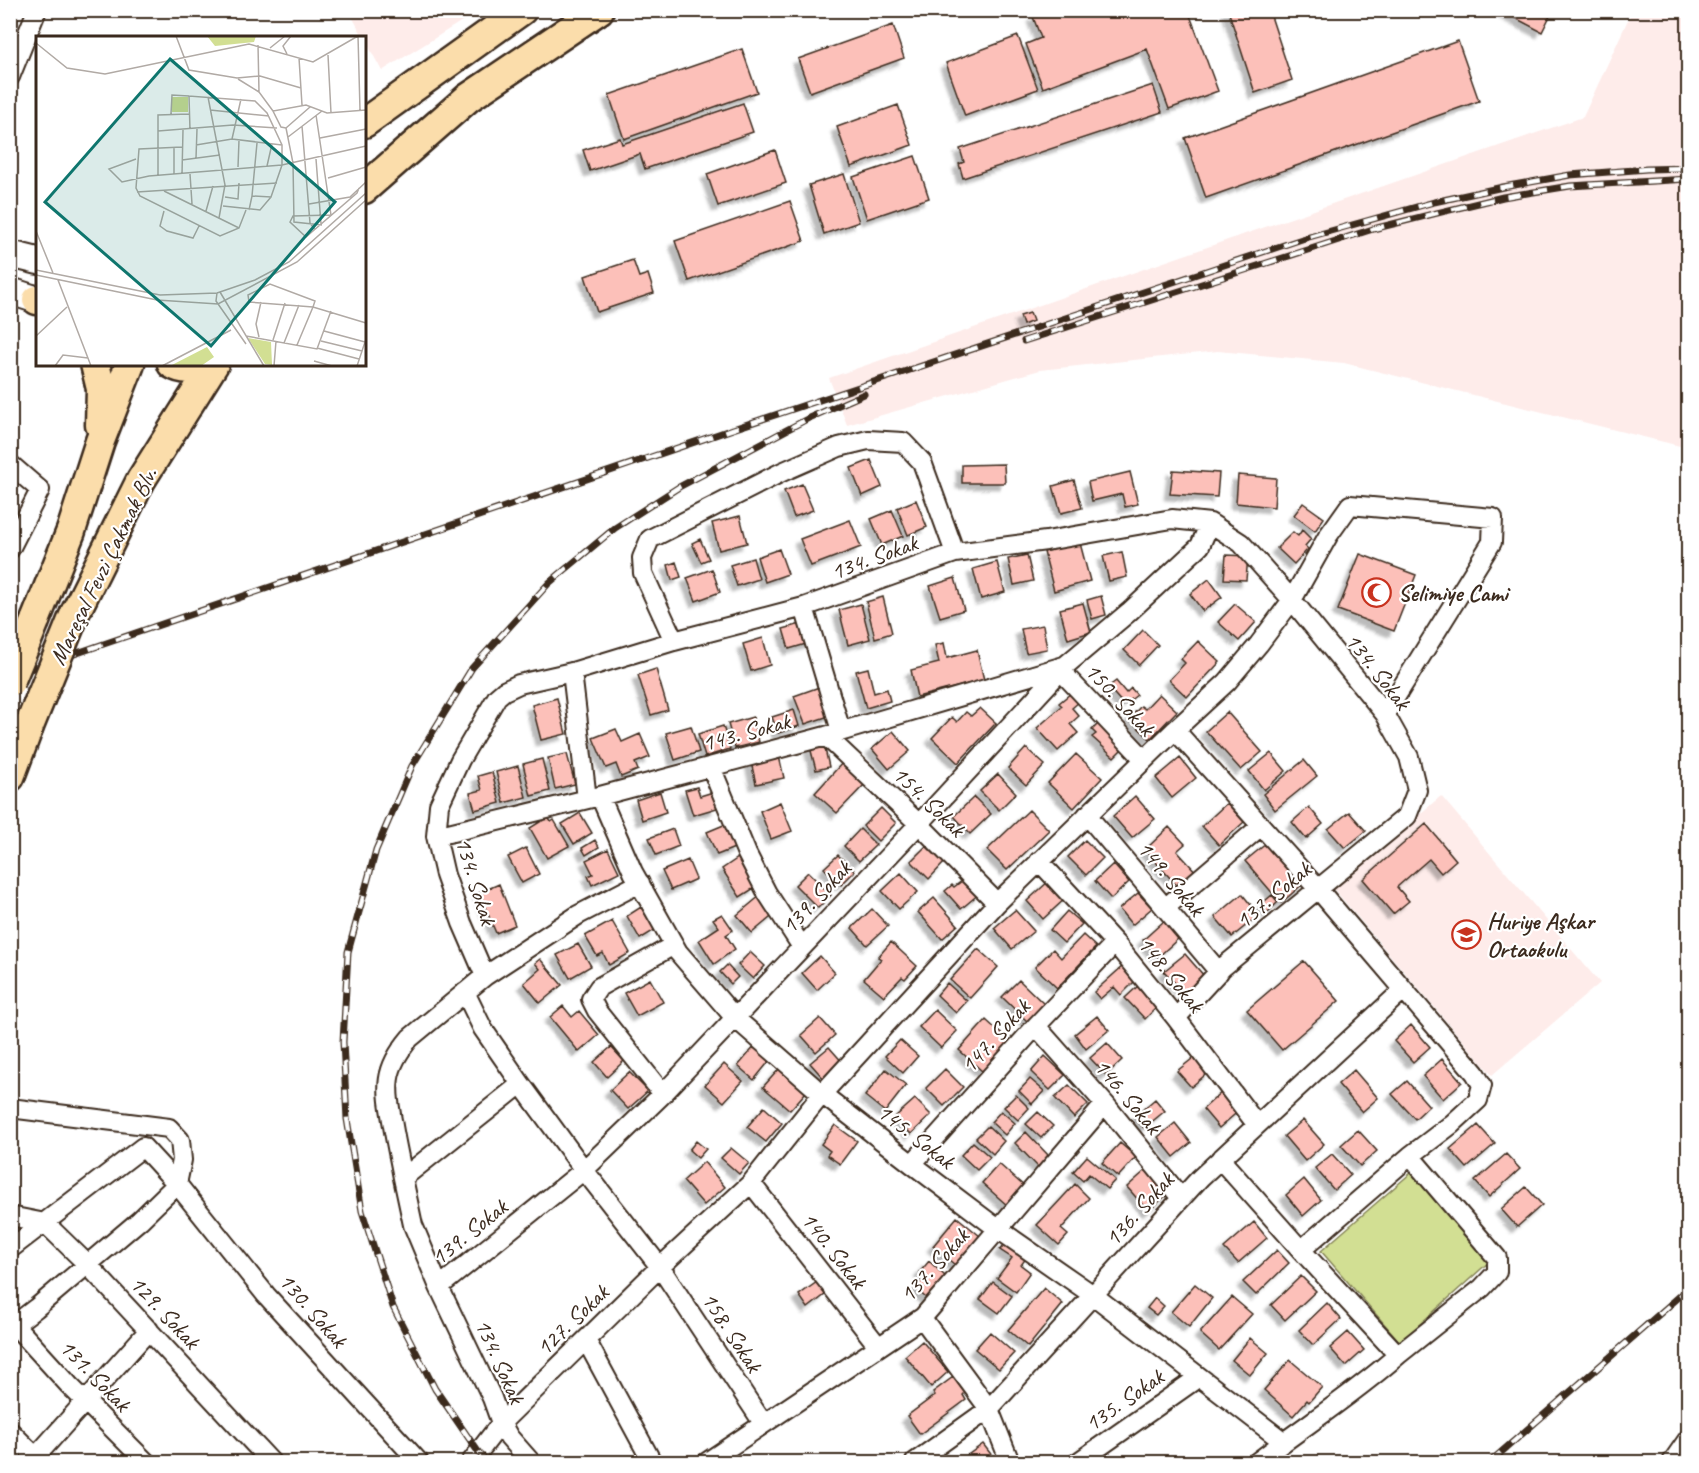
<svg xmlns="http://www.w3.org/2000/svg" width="1699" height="1473" font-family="Caveat,sans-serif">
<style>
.built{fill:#feecea}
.green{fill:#d2df93;stroke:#868458;stroke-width:1.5}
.building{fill:#fcc0b9;stroke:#3b2a1e;stroke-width:1.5;filter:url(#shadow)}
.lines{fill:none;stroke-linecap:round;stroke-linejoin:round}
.street-casing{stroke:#3b2a1e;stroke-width:22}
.secondary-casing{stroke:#3b2a1e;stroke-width:30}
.primary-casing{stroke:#3b2a1e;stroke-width:33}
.street{stroke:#fff;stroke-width:18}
.secondary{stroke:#fff;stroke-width:26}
.primary{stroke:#fbddab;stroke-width:28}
.rail-casing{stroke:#3b2a1e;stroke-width:7}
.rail{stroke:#fff;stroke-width:4.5;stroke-dasharray:14;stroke-linecap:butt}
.primary-bridge-casing{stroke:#3b2a1e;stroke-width:33;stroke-linecap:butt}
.primary-bridge{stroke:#fbddab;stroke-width:28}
.labels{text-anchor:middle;stroke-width:4.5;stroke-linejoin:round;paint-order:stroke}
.street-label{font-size:24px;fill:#3b2a1e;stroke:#fff}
.poi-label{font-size:24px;font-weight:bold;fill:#3b2a1e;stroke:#fff;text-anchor:start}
.inset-road{fill:none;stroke:#b1aaa5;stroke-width:1.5}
.view{fill:#0f766e;fill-opacity:0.15;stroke:#0f766e;stroke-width:3}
.inset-edge{fill:none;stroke:#3b2a1e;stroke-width:3}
</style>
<defs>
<filter id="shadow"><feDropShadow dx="-5.5" dy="5.5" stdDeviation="1.5" flood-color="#0004"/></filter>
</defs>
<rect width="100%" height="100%" fill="#fff"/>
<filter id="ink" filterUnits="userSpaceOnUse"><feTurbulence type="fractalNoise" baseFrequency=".0167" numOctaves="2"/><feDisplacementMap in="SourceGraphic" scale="12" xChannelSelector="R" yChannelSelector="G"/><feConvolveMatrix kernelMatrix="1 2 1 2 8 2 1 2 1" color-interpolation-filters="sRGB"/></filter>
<g filter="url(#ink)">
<path class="built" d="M349 11H478L382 71Z
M1632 11H1688V448L1344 363 1218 351 1040 370 847 425 829 378 1583 117Z
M1441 796 1600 983 1492 1075 1333 888Z"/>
<path class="green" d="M1412 1172 1490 1261 1400 1342 1321 1251Z"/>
<path class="building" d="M1051 10H1188L1218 91 1169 109 1147 49 1043 88 1026 44 1041 38 1033 17Z
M1228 10H1269L1292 80 1255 93Z
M1500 10H1553L1542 32Z
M893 25 904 58 810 92 798 59Z
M1018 36 1038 89 965 116 946 63Z
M1458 41 1479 101 1206 198 1185 138Z
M742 49 757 92 624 139 609 95Z
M1153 85 1162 112 963 178 959 164 964 162 960 149Z
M743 103 753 132 645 169 640 154 590 171 583 150 620 138 622 144Z
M898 105 912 145 851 167 837 127Z
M775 150 786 183 718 206 707 174Z
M915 156 929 198 867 219 853 177Z
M844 174 859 222 824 234 809 185Z
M790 201 804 241 689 281 675 241Z
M633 260 639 277 648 274 654 293 597 312 585 276Z
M1030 313 1033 321 1023 325 1020 316Z
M871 460 882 487 862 496 851 468Z
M1004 464 1005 483H962V465Z
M1173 470 1219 473 1217 497 1170 494Z
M1130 472 1138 504 1125 507 1122 494 1092 501 1088 482Z
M1238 475 1276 478 1274 507 1236 503Z
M1074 480 1082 508 1061 513 1053 486Z
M802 484 813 510 794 517 784 491Z
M916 500 927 527 908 535 897 508Z
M1303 503 1324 518 1315 531 1294 515Z
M892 510 903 536 882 545 871 519Z
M740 516 747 543 719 550 712 523Z
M850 520 861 547 811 566 800 539Z
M1302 530 1311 539 1305 546 1308 549 1294 564 1277 548 1293 532 1298 536Z
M700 539 709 559 701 562 692 543Z
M1080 543 1090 581 1054 591 1044 552Z
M779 549 788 574 765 582 757 557Z
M1122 552 1127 577 1109 581 1103 556Z
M1360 554 1416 575 1394 631 1338 610Z
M1027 555 1033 581 1014 585 1008 559Z
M1226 555 1248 556 1246 580 1224 579Z
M753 558 759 579 737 586 730 565Z
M676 562 681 577 672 580 668 565Z
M997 562 1005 592 981 599 973 569Z
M712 569 720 592 696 601 687 578Z
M955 578 964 610 940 617 930 586Z
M1209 579 1222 597 1203 611 1190 594Z
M1101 596 1106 615 1092 619 1087 600Z
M883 597 892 633 875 638 866 602Z
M1083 603 1091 632 1068 639 1060 609Z
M861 604 870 639 848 645 839 610Z
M1235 604 1256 622 1239 641 1218 622Z
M808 622 813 642 789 649 783 629Z
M1043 625 1047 649 1026 653 1021 629Z
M1143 630 1158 645 1139 665 1124 650Z
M763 638 770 665 751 671 743 644Z
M1198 641 1220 662 1187 697 1169 680 1185 663 1181 659Z
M944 643 947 658 977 650 984 680 917 697 911 670 939 663 935 645Z
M868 668 874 693 887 689 890 701 866 708 856 671Z
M656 669 668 710 651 715 638 675Z
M1116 681 1126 693 1131 688 1137 695 1124 705 1108 687Z
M822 686 832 715 805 724 794 696Z
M1071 693 1079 702 1072 708 1079 716 1070 724 1078 733 1058 751 1037 728 1062 706 1059 703Z
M1159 694 1177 711 1150 739 1129 719 1141 706 1145 709Z
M557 698 566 734 541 740 532 705Z
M980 708 996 723 958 763 932 738 952 717 957 722 966 712 971 716Z
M794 710 799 726 778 733 772 717Z
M1227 712 1262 752 1241 770 1206 731Z
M753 717 759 742 735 748 728 724Z
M1102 720 1127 744 1114 757 1092 737 1096 734 1092 730Z
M691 726 699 752 675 760 666 733Z
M723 726 730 749 705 757 698 734Z
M616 729 622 742 640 734 650 757 635 763 638 770 621 777 616 764 606 768 593 738Z
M893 731 910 751 889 769 872 749Z
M824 744 829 767 816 770 810 747Z
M1026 748 1045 765 1026 785 1008 768Z
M1271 753 1286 771 1264 790 1249 771Z
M567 754 575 784 555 789 548 758Z
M1076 754 1102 778 1074 808 1048 783Z
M779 756 784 778 756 784 751 762Z
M1180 758 1196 778 1172 798 1156 778Z
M542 759 550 791 531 796 523 764Z
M1304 760 1317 776 1275 810 1263 794Z
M843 762 865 784 837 813 815 793Z
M518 766 526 797 504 803 496 772Z
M492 772 500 803 475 810 470 793 482 790 478 776Z
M998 774 1016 793 999 810 980 791Z
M697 787 700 796 713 792 717 808 693 815 685 790Z
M660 792 666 812 642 820 636 800Z
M1135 796 1155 819 1132 838 1113 816Z
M974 797 991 814 970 834 954 816Z
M780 802 792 831 771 839 760 811Z
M1227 803 1244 822 1219 845 1202 826Z
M1309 807 1323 824 1306 839 1292 822Z
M881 808 896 823 878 841 863 826Z
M1029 810 1049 830 1007 870 987 850Z
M1349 812 1366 831 1345 848 1328 829Z
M580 813 592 833 574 844 562 824Z
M548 817 551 822 554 820 569 846 547 858 530 828Z
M726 824 737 847 717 855 707 832Z
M1426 824 1456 860 1441 873 1429 859 1397 887 1409 901 1393 914 1363 879Z
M1169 827 1185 844 1177 851 1197 873 1179 888 1145 850Z
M673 829 679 846 656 855 649 838Z
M860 829 876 845 859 861 844 846Z
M595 840 599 847 586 855 582 848Z
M1085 840 1103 858 1086 875 1068 857Z
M1267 843 1303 884 1281 903 1245 861Z
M926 846 944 863 929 879 911 861Z
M526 848 539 874 522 883 508 857Z
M608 849 619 872 592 885 588 876 593 874 586 860Z
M838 855 855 871 841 885 824 868Z
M738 858 756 887 740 897 722 869Z
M688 860 696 879 671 890 662 871Z
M1113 864 1129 882 1111 899 1095 881Z
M808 872 831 895 818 908 795 885Z
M901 873 918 892 899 909 882 891Z
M967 877 980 893 961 909 945 891 952 885 954 887Z
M1050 880 1066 898 1043 919 1027 901Z
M499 884 515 925 496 933 479 893Z
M1138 893 1152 908 1132 925 1119 909Z
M1242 894 1259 915 1232 937 1215 917Z
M761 895 776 913 752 933 737 915Z
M1272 895 1278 902 1267 913 1260 905Z
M934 898 958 925 942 939 918 912Z
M641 907 655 930 640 939 627 916Z
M872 909 888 926 867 945 852 928Z
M1015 910 1034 931 1012 949 994 928Z
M1067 911 1082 924 1064 943 1050 930Z
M722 914 733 930 726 935 735 949 714 964 699 940 719 927 713 919Z
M612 921 630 953 609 965 603 953 597 956 585 936Z
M1164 921 1179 938 1158 957 1143 940Z
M1083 935 1096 947 1057 988 1035 967 1053 949 1061 958Z
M891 942 917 966 905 979 902 977 884 996 864 979 881 959 878 957Z
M578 944 591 966 570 978 557 955Z
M978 949 998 967 970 998 950 980Z
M750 952 765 966 753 979 738 965Z
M1185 954 1205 977 1185 994 1164 971Z
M820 956 835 973 817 990 802 973Z
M540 959 562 985 540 1003 524 983 540 969 535 963Z
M1304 961 1339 1001 1282 1050 1247 1010Z
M727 965 738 977 731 984 720 972Z
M1124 965 1137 979 1121 995 1114 987 1100 999 1094 992Z
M650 979 663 1002 637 1016 624 993Z
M1019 980 1045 1005 1028 1022 1002 997Z
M947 983 967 1001 956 1013 937 995Z
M1139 985 1158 1006 1145 1019 1125 998Z
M563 1006 572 1017 579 1011 599 1035 579 1052 550 1017Z
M935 1010 957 1031 941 1048 919 1027Z
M1097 1016 1109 1030 1086 1049 1075 1034Z
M820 1018 835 1035 816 1052 801 1035Z
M986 1020 1010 1042 983 1072 959 1050Z
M1411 1025 1430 1047 1413 1062 1394 1041Z
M900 1040 918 1056 903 1073 885 1056Z
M1107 1043 1122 1060 1106 1075 1090 1058Z
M755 1046 771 1059 754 1080 738 1066Z
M611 1047 624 1061 607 1077 594 1062Z
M829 1047 844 1064 825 1080 810 1063Z
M1197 1055 1210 1071 1191 1087 1177 1071Z
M1045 1056 1065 1075 1050 1090 1031 1072Z
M1442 1059 1462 1082 1443 1099 1423 1076Z
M724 1064 743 1081 724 1102 705 1085Z
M780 1068 807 1091 790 1110 763 1087Z
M886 1069 906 1085 885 1112 865 1096Z
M945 1069 963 1087 944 1106 926 1088Z
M1354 1070 1378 1098 1362 1112 1338 1084Z
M629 1072 648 1091 628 1109 610 1090Z
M1030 1079 1044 1091 1032 1104 1019 1091Z
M1407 1081 1429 1106 1415 1119 1392 1094Z
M1069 1085 1088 1104 1074 1118 1055 1098Z
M1224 1090 1241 1109 1219 1128 1203 1109Z
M1016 1095 1029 1108 1018 1120 1004 1107Z
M915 1099 931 1115 911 1134 895 1117Z
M1155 1099 1165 1111 1144 1128 1134 1117Z
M764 1107 782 1123 766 1142 747 1127Z
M1001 1111 1015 1123 1005 1135 991 1122Z
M1038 1112 1053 1126 1041 1138 1026 1124Z
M1303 1120 1324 1144 1305 1161 1284 1136Z
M1175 1123 1191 1143 1174 1157 1158 1137Z
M835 1125 857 1141 840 1164 827 1155 830 1151 821 1144Z
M1478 1125 1495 1144 1467 1168 1450 1149Z
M988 1126 1004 1141 993 1154 976 1138Z
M1358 1130 1377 1151 1360 1166 1341 1145Z
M1026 1132 1049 1156 1038 1167 1015 1143Z
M696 1141 706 1149 698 1158 689 1150Z
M973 1142 990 1157 977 1170 961 1155Z
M1120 1143 1136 1157 1118 1177 1102 1163Z
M731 1148 749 1163 739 1174 721 1158Z
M1332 1154 1351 1175 1334 1190 1315 1168Z
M1506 1154 1520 1169 1489 1197 1475 1181Z
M1087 1156 1115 1180 1107 1189 1089 1174 1083 1181 1073 1172Z
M704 1162 725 1187 704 1205 683 1181Z
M999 1164 1025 1187 1008 1206 982 1183Z
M1146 1170 1167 1195 1148 1211 1127 1187Z
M1304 1179 1321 1200 1303 1216 1286 1195Z
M1075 1184 1089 1198 1061 1229 1068 1235 1059 1245 1037 1225Z
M1526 1187 1542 1205 1517 1227 1501 1209Z
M957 1217 980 1236 955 1265 933 1246Z
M1254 1222 1267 1238 1238 1263 1224 1248Z
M1006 1242 1027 1257 1021 1265 1030 1272 1016 1292 997 1278 1012 1258 1000 1250Z
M1277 1250 1289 1263 1256 1295 1243 1282Z
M929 1261 946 1277 926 1298 915 1288 925 1277 920 1272Z
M1301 1276 1316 1291 1285 1320 1271 1305Z
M817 1282 826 1294 808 1308 799 1295Z
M993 1282 1012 1296 999 1313 980 1299Z
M1195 1284 1212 1298 1189 1327 1171 1312Z
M1044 1288 1063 1304 1028 1347 1008 1330Z
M1232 1297 1252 1314 1219 1350 1200 1333Z
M1155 1298 1164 1306 1156 1315 1147 1308Z
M1327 1303 1341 1319 1313 1345 1299 1330Z
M990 1332 1014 1353 999 1369 975 1349Z
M1348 1332 1364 1350 1346 1366 1330 1348Z
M1250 1338 1268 1353 1250 1375 1232 1360Z
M922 1341 948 1372 931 1387 905 1356Z
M1290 1360 1322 1387 1309 1402 1307 1400 1293 1416 1264 1390Z
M953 1377 965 1393 963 1395 966 1400 920 1434 907 1416 935 1395 933 1392Z
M983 1444 997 1462H969L965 1457Z"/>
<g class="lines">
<defs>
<path id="street" d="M10 77 37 10
M10 464 40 490 10 549
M804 607 841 731
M674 641 643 573 642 558 650 539 782 472 839 447 868 440 903 442 922 462 955 553
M1061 671 1144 759
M572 672 587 799
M1175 730 1318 889 1475 1073 1482 1085 1478 1100 1452 1124 1410 1156 1301 1250
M826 736 919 824 997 903
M711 767 747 854 767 893 802 947
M600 796 633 872 678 952 735 1018 822 1094 912 1164 998 1229 1093 1295 1284 1442
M1087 815 1219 972
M436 836 600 796 826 736 1064 666
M1039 861 1115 943 1176 1018 1257 1125
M1165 908 1261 826
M485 976 462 923 445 875 436 836 439 805 460 760 497 697 504 691 519 684 572 672 674 641 804 607 955 553 1046 541 1172 519 1210 523 1241 543 1292 600 1385 714 1409 757 1417 790 1407 816 1223 967 1176 1018
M465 992 483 1029 521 1084 403 1178 413 1225 439 1287 492 1398 501 1423 509 1437 531 1462
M1036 1026 1105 1104 1181 1198
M521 1084 584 1170 660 1267 763 1423
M663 1094 597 1011 591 999 599 987 674 945
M10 1108 169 1128 180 1140 182 1160 177 1184 140 1220 36 1308 10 1328
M1220 1159 1301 1250 1398 1355C1354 1394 1304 1426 1257 1462
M912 1164 1036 1026 1115 943
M403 1178C400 1161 396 1144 393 1126 386 1087 383 1070 410 1038L485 976 578 915 640 883
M751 1183 878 1346
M10 1216 45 1223 87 1264 271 1462
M10 1249 143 1147 177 1184 266 1295 419 1462
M439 1287 584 1170 661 1096 919 824 1066 665 1129 612 1200 546 1210 523
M922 1318 989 1409 1010 1462
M10 1320 69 1385 146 1462
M586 1340 652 1462
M1398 1355 1482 1288 1497 1272V1258L1410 1156
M10 1431 41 1462
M31 1462 149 1330
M471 1462 501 1423 660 1267 751 1183 822 1094 997 903 1175 730 1227 682 1259 644 1292 600 1328 536 1350 505 1493 518 1492 542 1385 714
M707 1462 923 1317 1105 1104
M915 1462 989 1409 1200 1178 1403 990
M1078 1462 1199 1377
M1672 1462 1688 1439"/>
<path id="secondary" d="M10 254 38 261
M10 291 38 300"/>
<path id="primary" d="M364 123 522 10
M364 189 468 98 599 10
M37 300H38
M95 364 101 389 100 425
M172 364C183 371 196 369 207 364
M75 613 141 480 214 364
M35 621 71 531 100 441 130 364
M10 777 28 729"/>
</defs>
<use href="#street" class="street-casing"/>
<use href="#secondary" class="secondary-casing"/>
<use href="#primary" class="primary-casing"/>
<use href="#street" class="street"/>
<use href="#secondary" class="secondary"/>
<use href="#primary" class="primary"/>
<defs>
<path id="rail" d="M1024 341 1373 229 1437 213 1503 197 1570 186 1688 179
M10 676 733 429 1302 239 1434 202 1503 187 1570 175 1647 169 1688 168
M488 1462 479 1453 435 1389 393 1307 362 1211 347 1119 343 1042 348 952 376 850 412 766 472 668 549 583 615 528 679 487 809 418 864 394
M1490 1462 1688 1289"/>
</defs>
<use href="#rail" class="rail-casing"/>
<use href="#rail" class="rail"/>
<defs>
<path id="primary-bridge" d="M10 682 35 621
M28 729 75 613"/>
</defs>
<use href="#primary-bridge" class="primary-bridge-casing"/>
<use href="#primary-bridge" class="primary-bridge"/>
</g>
</g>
<defs>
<symbol id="mosque-ring" viewBox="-11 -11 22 22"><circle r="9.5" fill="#fff" stroke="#c8321e" stroke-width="1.5"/><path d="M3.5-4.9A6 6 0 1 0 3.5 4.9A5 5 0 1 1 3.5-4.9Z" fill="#c8321e"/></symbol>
<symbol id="school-ring" viewBox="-11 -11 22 22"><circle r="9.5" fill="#fff" stroke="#c8321e" stroke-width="1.5"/><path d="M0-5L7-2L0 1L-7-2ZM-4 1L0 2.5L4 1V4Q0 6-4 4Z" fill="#c8321e"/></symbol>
</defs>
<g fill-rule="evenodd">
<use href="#mosque-ring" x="1360" y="576" width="33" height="33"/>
<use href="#school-ring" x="1450" y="918" width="33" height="33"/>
</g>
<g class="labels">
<g class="street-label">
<text transform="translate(874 557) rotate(-20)" y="8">134. Sokak</text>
<text transform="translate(103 566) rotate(-64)" y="8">Mareşal Fevzi Çakmak Blv.</text>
<text transform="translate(1378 671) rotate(52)" y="8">134. Sokak</text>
<text transform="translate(1120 699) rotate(47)" y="8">150. Sokak</text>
<text transform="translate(746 732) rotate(-15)" y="8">143. Sokak</text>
<text transform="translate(929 801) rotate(44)" y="8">154. Sokak</text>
<text transform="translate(1171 878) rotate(50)" y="8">149. Sokak</text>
<text transform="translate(476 881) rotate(73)" y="8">134. Sokak</text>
<text transform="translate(1273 895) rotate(-40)" y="8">137. Sokak</text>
<text transform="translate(816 897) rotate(-47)" y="8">139. Sokak</text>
<text transform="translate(1171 974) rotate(51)" y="8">148. Sokak</text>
<text transform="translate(995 1036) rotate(-48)" y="8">147. Sokak</text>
<text transform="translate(1128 1096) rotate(50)" y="8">146. Sokak</text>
<text transform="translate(916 1136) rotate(38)" y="8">145. Sokak</text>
<text transform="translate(1139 1209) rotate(-48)" y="8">136. Sokak</text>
<text transform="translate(469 1232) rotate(-39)" y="8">139. Sokak</text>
<text transform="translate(834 1250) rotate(52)" y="8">140. Sokak</text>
<text transform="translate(934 1265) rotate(-48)" y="8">137. Sokak</text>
<text transform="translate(313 1310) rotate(49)" y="8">130. Sokak</text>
<text transform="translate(165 1312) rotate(47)" y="8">129. Sokak</text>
<text transform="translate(572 1320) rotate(-44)" y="8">127. Sokak</text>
<text transform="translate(732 1332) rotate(57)" y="8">158. Sokak</text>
<text transform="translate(500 1361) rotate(66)" y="8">134. Sokak</text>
<text transform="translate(95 1375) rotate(46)" y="8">131. Sokak</text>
<text transform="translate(1124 1400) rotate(-35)" y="8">135. Sokak</text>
</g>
<g class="poi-label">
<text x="1398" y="601">Selimiye Cami</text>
<text x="1487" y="929">Huriye Aşkar<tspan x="1487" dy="28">Ortaokulu</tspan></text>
</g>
</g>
<g transform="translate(36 36)">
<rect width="330" height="330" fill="#fff"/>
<path d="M171 0H220L218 6 179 10ZM136 61H152V76H136ZM212 302 235 306 236 329 229 328ZM171 311 178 321 165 330H134Z" fill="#d2df93"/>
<path class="inset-road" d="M140 0 153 34 201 42 224 40 265 52M322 0 324 74M0 7 31 32 69 38 213 8 277 26 322 0M222 9 223 56 237 75M234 12 249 0M251 18 247 10 255 0M292 19 295 77M263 22 266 69M202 43 223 56M172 61 189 149 183 182M174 74 233 80M135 78 136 59 153 60M280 79 295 179M266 90 274 187 279 194M250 92 257 127 258 186 286 189M250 92 245 91 237 75 270 69 291 77 330 74M250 92 274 71M154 94 153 60 219 65 231 77 246 109V129L235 161 216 160 213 174M122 95 197 89 241 92M252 101 286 75M284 102 330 93M196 103 205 63M160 109 196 103 246 109M146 111 103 113 100 152 104 160 184 200 203 192 210 174M160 122 161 93M100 123 73 133 86 146 113 140 246 129 330 110M280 123 285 188M146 124 184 119M231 130 236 108M202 131 203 104M138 138V112M146 138 147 94M154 138 156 168M122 139V79L153 78M292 142 330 131M128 155 203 192M101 156 241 147M216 160 221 107M189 161 202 163 203 147M273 168 314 161 330 146M187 170 224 174 235 161M128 175 124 190 131 195 157 202 163 190M170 175 177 150M295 179 257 180 254 186 270 201 321 157 323 152M0 195 17 237M0 234 124 259 181 257 219 244 253 226 330 157M0 239 121 264 182 268 261 226 330 164M22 244 55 330M184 256 228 330M181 257 180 265 210 308M288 295 329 306M0 300 31 271M210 300 281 313 295 275M223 301 220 288 225 266M237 304 249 267M285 305 326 315M248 307 263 269M261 309 277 271 279 265 234 248 212 259 213 266 277 271 330 287M281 312 323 323M278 325 296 330M19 330 27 319 52 322M126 330 195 294M238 330 240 305M321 330 330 303"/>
<path class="view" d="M134 23 299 166 175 310 9 166Z"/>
<rect width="330" height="330" class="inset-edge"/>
</g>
<rect width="1699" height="1473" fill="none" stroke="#fff" stroke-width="36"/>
<rect x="18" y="18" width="1663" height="1437" fill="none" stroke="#3b2a1e" stroke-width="2" filter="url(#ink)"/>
</svg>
